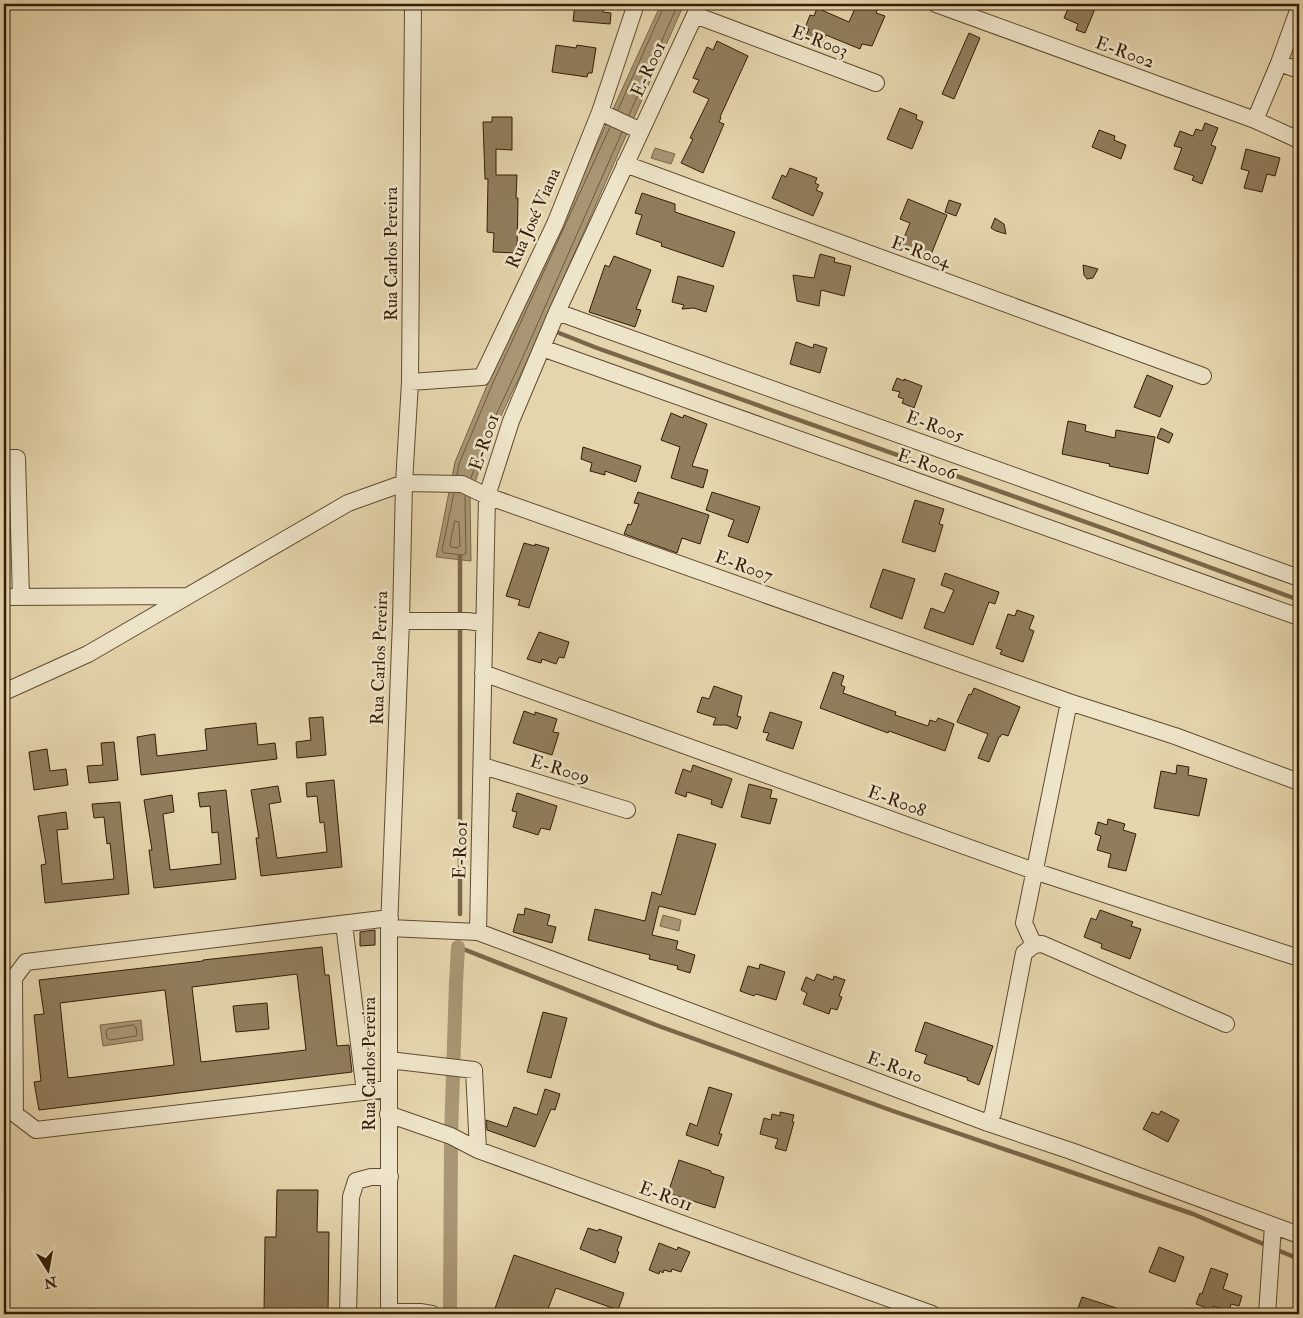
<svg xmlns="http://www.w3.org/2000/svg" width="1303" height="1318" font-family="'IM FELL Double Pica',serif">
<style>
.water{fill:#a99674;stroke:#7a6648}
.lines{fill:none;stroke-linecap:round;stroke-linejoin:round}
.shore{stroke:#6e5a3d;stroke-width:1}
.stream{stroke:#7a6648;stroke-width:4.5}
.canal{stroke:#a99674;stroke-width:14}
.building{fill:#907d5c;stroke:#341d06;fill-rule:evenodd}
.minor-casing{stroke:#604b30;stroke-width:18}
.minor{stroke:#eee4c9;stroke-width:16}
.labels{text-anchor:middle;stroke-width:5;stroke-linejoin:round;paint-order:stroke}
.street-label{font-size:18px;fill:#341d06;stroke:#eee4c9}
</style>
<rect width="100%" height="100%" fill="#e5d5ac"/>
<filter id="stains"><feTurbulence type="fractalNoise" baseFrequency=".004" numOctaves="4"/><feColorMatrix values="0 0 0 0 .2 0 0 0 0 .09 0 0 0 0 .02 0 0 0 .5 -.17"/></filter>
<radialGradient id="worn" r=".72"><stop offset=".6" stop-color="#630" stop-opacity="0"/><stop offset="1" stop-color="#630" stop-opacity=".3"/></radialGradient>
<path class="water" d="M661 4H684L527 361 489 441 470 497 471 561 436 557 455 462 488 383Z
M655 148 675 154 671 164 651 158Z
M663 915 681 920 679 931 660 926Z
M141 1020 143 1040 103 1046 100 1025Z"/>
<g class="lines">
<path class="shore" d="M618 110 665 4
M629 115 678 4
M457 475 459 464 492 385 610 127
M471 478 485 439 522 359 622 132
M454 493 442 550 444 553 463 555 466 553 465 496
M455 521 459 522 460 546 457 548 451 547 450 545Z
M134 1025 136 1028 137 1034 136 1036 110 1040 107 1038 106 1031 108 1029Z"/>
<path class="stream" d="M554 331 597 348 1108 530 1299 600
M460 914V556
M458 947 656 1025 893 1111 1193 1214 1268 1246
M1275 1249 1299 1259"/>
<path class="canal" d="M450 1314 451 1136 456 983 458 947"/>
</g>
<path class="building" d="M575 4H604L603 12 611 13 610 24 573 21Z
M857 4H869L878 8 876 13 885 16 872 46 862 44 860 49 826 35 823 42 806 36 809 29 805 28 810 15 814 16 817 8 849 22Z
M1070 4H1097L1085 33 1076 30 1078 24 1064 18Z
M969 33 980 38 954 99 942 94Z
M717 41 748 56 720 117 721 118 719 122 724 124 703 173 681 163 693 139 690 138 709 99 693 92 699 80 693 78 707 47 713 50Z
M556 45 576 48 577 45 596 48 592 73H588L587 77 552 72Z
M900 108 917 115 916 119 923 122 912 149 887 139Z
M492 117H512V150L496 149V175H517L516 198H518L517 253 493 252 494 233 487 232 488 179H485L483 122H492Z
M1205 123 1218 128 1211 145 1216 147 1202 184 1192 180 1194 176 1174 169 1182 148 1174 146 1180 131 1193 136 1196 129 1202 131Z
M1099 130 1115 136 1114 140 1126 145 1121 159 1092 147Z
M1246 149 1280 158 1275 176 1267 174 1262 192 1244 188 1249 171 1241 169Z
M790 168 817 178 815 183 819 185 816 190 823 193 813 216 772 198 782 175 786 177Z
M642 193 675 204V212L735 232 723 267 661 246 662 243 636 234 642 215 635 213Z
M908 199 947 215 930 257 901 245 910 223 900 219Z
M949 200 961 204 956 216 945 212Z
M995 218 1004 224 1006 234 996 231 991 228Z
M820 254 835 258 834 262 851 266 844 296 821 290 819 306 797 301 793 275 814 278Z
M614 256 651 270 636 309 641 310 635 327 589 312 605 265 609 267Z
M1083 265 1098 269 1093 278 1087 279 1084 275Z
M678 276 714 286 706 312 694 308 682 309 684 305 672 302Z
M796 342 813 348 814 344 827 348 820 373 790 364Z
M1147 375 1173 386 1160 417 1134 407Z
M897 378 904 381V379L922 386 914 408 902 403 904 399 898 397 900 392 892 390Z
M671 413 683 418 684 415 707 424 692 466 708 470 703 488 671 478 680 447 661 440Z
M1068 421 1086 425 1085 431 1115 438 1116 430 1155 437 1148 474 1109 466 1110 464 1062 454Z
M1161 428 1173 434 1169 443 1157 438Z
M583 447 641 466 636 482 605 471V475L590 471 592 463 581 459Z
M638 492 709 515 700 544 682 538 677 553 624 534 628 524 631 525 639 504 634 503Z
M712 492 760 507 748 543 728 536 734 520 706 510Z
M915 500 944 509 939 524 943 525 935 552 902 542Z
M524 543 535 546V544L549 548 529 608 518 605 520 600 506 596Z
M883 569 915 579 902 619 870 607Z
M945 573 999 592 995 604 989 602 973 645 924 628 931 608 944 613 954 590 941 585Z
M1017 610 1034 616 1029 629 1034 631 1023 662 1000 654 1002 650 996 648 1008 614 1015 616Z
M539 632 569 642 564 658 559 657 556 664 542 659 541 663 527 659Z
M833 672 844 676 841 685 845 687 843 693 896 712 895 715 928 726 930 720 936 722 938 718 954 724 945 751 889 731 888 733 820 708Z
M714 686 742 696 737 716 741 717 737 729 726 725H713L716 718 697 712 702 697 709 699Z
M974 688 1020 707 1008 736 1002 734 1000 737H999L989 762 978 758 988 734 957 722 969 694 971 695Z
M524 711 535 715V712L557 719 553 732 559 733 552 755 513 743Z
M770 712 802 722 793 749 766 740 769 733 763 732Z
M323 717 326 755 297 758 296 742 311 740 309 718Z
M256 723 258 745 275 743 277 759 141 775 137 737 155 734 157 756 207 750 205 729Z
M114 742 118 780 89 783 87 766 103 765 101 743Z
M47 749 50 771 66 769 68 785 34 790 29 752Z
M693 765 732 779 722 808 711 804 712 800 687 792 686 797 675 793 683 769 691 772Z
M1177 765 1189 767 1188 775 1207 779 1199 816 1154 808 1161 771 1176 774Z
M334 780 342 867 261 876 256 838H259L251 790 278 786 281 802 269 804 277 858 327 852 324 822 320 823 317 796 307 797 306 783Z
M749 784 772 790 770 798 777 799 770 824 741 817Z
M226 790 236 879 154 888 149 850H152L144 800 172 795 174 812 163 814 170 870 221 864 218 832 212 833 210 806 200 807 198 793Z
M517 793 557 806 550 830 541 828 538 835 513 827 517 812 512 811Z
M120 802 129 894 45 903 41 865 46 864 38 816 66 812 68 829 57 830 62 884 114 879 110 843 107 844 104 817 94 818 92 804Z
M1108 819 1125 824 1123 830 1136 834 1126 871 1108 867 1111 854 1097 850 1101 836 1095 834 1098 822 1107 825Z
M678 834 716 844 695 915 659 906 652 935 678 941 676 949 695 955 690 973 677 969 678 966 649 959 650 955 588 940 595 909 645 921 652 892 661 895Z
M525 908 550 915 547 925 556 927 552 943 513 932 518 914 524 915Z
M1100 910 1133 922 1131 926 1141 929 1130 959 1101 948 1102 944 1084 937 1091 918 1096 920Z
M375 930V945L360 946V932Z
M322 947 325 975H329L337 1046 349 1045 352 1072 39 1110 34 1082 41 1081 34 1015 44 1014 39 980 203 961V960ZM297 974 306 1050 201 1062 192 987ZM165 990 174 1065 68 1078 60 1003Z
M760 964 785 972 776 1000 756 994 754 996 740 991 748 966 759 969Z
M817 974 833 980 834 976 845 980 839 996 842 997 837 1010 831 1008 829 1014 803 1004 807 993 801 990 806 977 814 981Z
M267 1003 269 1029 236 1032 233 1006Z
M543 1012 567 1018 551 1078 527 1072Z
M925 1022 993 1046 979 1085 967 1080 968 1078 924 1063 927 1055 915 1051Z
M709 1087 732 1094 719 1134H722L718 1146 686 1135 690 1123 697 1126Z
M545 1089 560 1094 555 1110 551 1109 535 1147 487 1130 486 1120 507 1127 514 1107 537 1115Z
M1161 1111 1179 1120 1168 1142 1143 1129 1152 1112 1159 1115Z
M780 1112 794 1115 792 1122H794L786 1151 775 1148 778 1139 760 1134 764 1118 771 1120 772 1114 780 1116Z
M679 1160 711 1171V1173L724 1177 715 1208 668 1193Z
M277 1190H318L317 1232H329L328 1314H264L265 1237H276Z
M588 1228 598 1231 599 1229 622 1237 617 1251 619 1252 615 1263 580 1249Z
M659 1243 677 1250 678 1247 690 1252 681 1272 672 1269 671 1272 664 1270 663 1273 660 1271 659 1274 649 1270Z
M1159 1247 1184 1257 1175 1282 1149 1272Z
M514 1255 624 1293 618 1310 556 1288 546 1314H493Z
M1211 1268 1228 1274 1223 1289 1242 1296 1239 1306 1231 1304 1229 1312 1213 1306 1212 1310 1196 1304 1200 1293 1202 1294Z
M1082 1297 1129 1312 1128 1314H1076Z"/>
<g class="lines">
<defs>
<path id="minor" d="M936 4 1255 120 1299 140
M695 15 876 83
M1279 63 1299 70
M600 112 641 131
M1255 120 1279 63 1299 8
M625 164 1203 376
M557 312 1299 578
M542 348 1299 617
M410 382 482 377 555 224 600 112 636 4
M4 458H17L21 597
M4 597 187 596
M401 621H467L484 623
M483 673 1034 871 1299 958
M4 692 88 654 348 503 404 483 462 484 487 496 1069 702 1175 736 1299 782
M483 766 627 810
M344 924 365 1092
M389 928 478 932 988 1123 1071 1151 1299 1235
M478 932 487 496 511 421 557 312 700 4
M1034 945 1024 923 1069 702
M389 1060 474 1070 478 1150
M388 1089 36 1130 15 1114 14 978 26 962 390 918
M388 1114 451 1136 478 1150 932 1314
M988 1123 993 1113 1024 953 1034 945 1042 944 1226 1024
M389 1312H420L432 1314
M348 1314 351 1197 356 1181 371 1177H390
M389 1314V928L401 621 404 483 410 382 413 4
M1267 1314 1273 1226"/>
</defs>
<use href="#minor" class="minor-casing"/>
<use href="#minor" class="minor"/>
</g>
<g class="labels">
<g class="street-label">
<text transform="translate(820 41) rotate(21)" y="6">E-R003</text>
<text transform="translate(1125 52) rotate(20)" y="6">E-R002</text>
<text transform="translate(648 69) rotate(-65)" y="6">E-R001</text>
<text transform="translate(533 218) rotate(-66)" y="6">Rua José Viana</text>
<text transform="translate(921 252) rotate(20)" y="6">E-R004</text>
<text transform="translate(391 254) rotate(-90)" y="6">Rua Carlos Pereira</text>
<text transform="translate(935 426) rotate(20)" y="6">E-R005</text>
<text transform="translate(484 442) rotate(-71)" y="6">E-R001</text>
<text transform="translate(927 464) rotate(19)" y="6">E-R006</text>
<text transform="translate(744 566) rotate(20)" y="6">E-R007</text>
<text transform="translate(379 658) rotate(-88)" y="6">Rua Carlos Pereira</text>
<text transform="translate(560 769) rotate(17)" y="6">E-R009</text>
<text transform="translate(897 801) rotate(20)" y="6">E-R008</text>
<text transform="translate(460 850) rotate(-88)" y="6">E-R001</text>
<text transform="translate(369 1064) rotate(-90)" y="6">Rua Carlos Pereira</text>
<text transform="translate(895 1067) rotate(21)" y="6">E-R010</text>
<text transform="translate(666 1196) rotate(20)" y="6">E-R011</text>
</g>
</g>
<rect width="1303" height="1318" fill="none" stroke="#e5d5ac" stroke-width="20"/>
<rect x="5" y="5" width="1293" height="1308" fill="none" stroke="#341d06" stroke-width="2.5"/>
<rect x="10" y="10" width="1283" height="1298" fill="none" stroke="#341d06"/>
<g transform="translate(48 1270) rotate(169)" stroke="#eee4c9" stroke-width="4" paint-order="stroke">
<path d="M0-4L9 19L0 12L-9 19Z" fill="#341d06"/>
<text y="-8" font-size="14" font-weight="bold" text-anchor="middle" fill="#341d06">N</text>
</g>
<rect width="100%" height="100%" filter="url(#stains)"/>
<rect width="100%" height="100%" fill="url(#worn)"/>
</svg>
